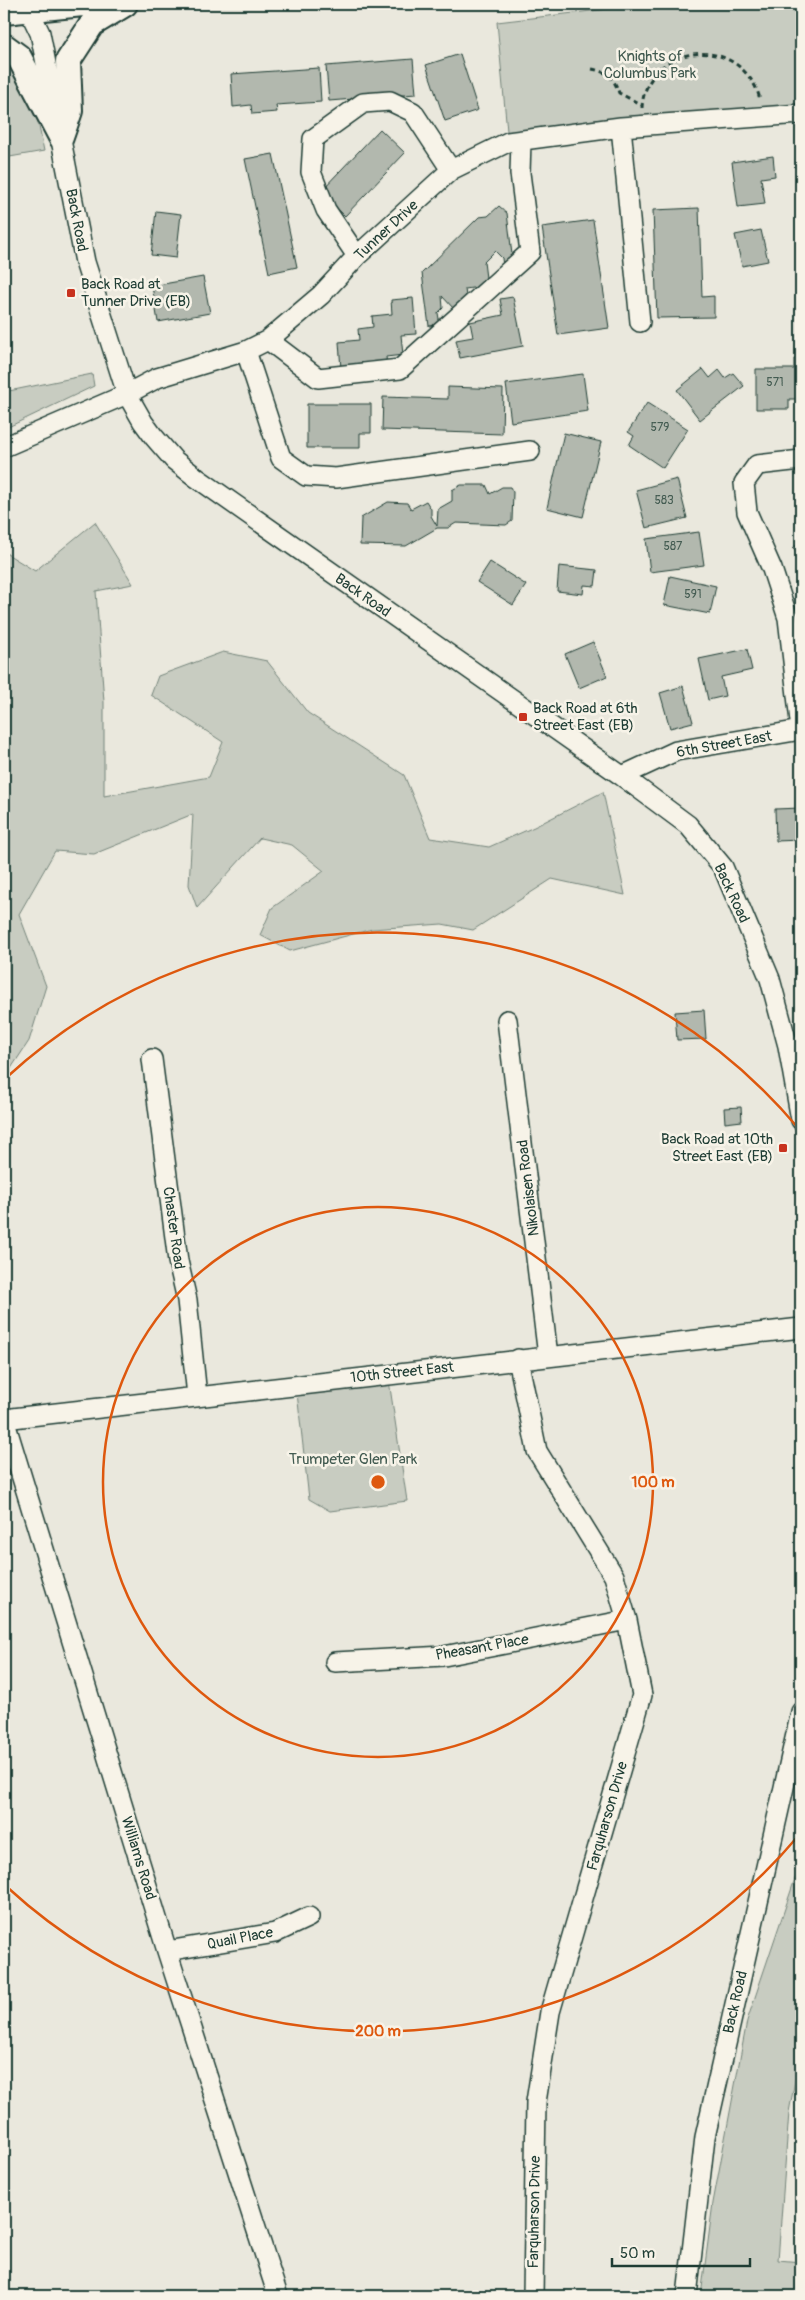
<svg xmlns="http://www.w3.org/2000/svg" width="805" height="2300" font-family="Pangolin,sans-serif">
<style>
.green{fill:#c8ccc1;stroke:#74847a}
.building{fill:#b2b8ae;stroke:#1f3d34}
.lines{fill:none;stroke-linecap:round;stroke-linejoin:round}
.minor-casing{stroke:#1f3d34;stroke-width:22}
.major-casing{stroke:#1f3d34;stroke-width:28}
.path{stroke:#1f3d34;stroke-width:3;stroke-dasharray:5 4;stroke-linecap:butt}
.minor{stroke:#f7f3e8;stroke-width:19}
.major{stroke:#f7f3e8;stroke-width:24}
.ring{fill:none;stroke:#de580e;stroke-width:2.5}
.poi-dot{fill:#c8321e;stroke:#f7f3e8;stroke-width:2}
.labels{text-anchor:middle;stroke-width:5;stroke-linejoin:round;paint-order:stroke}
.number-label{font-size:12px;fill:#445c52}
.park-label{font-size:15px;fill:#415a50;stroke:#f7f3e8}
.street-label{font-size:15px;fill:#1f3d34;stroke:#f7f3e8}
.poi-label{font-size:15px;fill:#1f3d34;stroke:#f7f3e8;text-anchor:start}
.centre{fill:#de580e;stroke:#f7f3e8;stroke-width:2.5}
.ring-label{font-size:15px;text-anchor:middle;font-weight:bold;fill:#de580e;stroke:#f7f3e8;stroke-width:5;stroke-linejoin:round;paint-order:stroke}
</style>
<rect width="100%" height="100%" fill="#eae8dd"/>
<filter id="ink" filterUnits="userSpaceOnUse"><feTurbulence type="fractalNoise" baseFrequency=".02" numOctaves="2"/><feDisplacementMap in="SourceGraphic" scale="10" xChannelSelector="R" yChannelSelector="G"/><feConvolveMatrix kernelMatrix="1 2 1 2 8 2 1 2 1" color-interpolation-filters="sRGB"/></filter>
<g filter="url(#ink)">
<path class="green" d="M651 4H801V114L508 142 497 22Z
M4 64 22 78 33 97 44 151 4 158Z
M92 374 94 386 4 429V392Z
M95 522 133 584 96 591 104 702V796L209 777 223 742 151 695 158 676 223 652 267 661 308 713 404 775 430 838 489 847 534 827 603 792 625 895 552 879 473 930 442 924 372 929 290 951 260 935 272 908 324 871 292 845 260 838 197 908 189 885 193 814 94 854 55 851 19 914 46 986 29 1041 4 1079V552L35 571Z
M388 1374 407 1501 330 1511 309 1499 296 1384Z
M801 1861V2049L789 2112 778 2260 801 2262V2296H701L713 2203 747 2021Z"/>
<path class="building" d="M460 54 478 110 445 121 426 65Z
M413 59 416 94 329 101 326 66Z
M319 68 321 102 276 105 277 112 252 114 251 105 233 107 231 74Z
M380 129 405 153 345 216 320 192Z
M273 154 297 267 269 273 245 159Z
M773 156 775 176 761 178 765 204 738 207 732 162Z
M499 206 507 213 513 263 503 267 502 258 495 251 484 262 487 286 465 289 467 304 454 309 442 296 443 308 438 313 440 325 429 326 422 273 479 217 488 216Z
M699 208 702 297 714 296V317L657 318 653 210Z
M156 211 181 214 176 258 151 255Z
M593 220 609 328 558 335 542 227Z
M761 230 768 261 742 266 735 235Z
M203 277 210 313 158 322 152 286Z
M513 297 523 346 460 358 456 340 473 337 470 322 503 315 500 299Z
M413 298 416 334 401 335 403 355 386 357 387 365 341 369 339 342 359 340 358 329 373 327 372 316 392 314 391 300Z
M794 359H801V399H789V409H756V369H794Z
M703 369 710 378 719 370 725 378 733 373 744 386 700 420 677 390Z
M583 374 588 411 511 422 506 384Z
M448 387 503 389 502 434 382 430 383 397 448 399Z
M647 403 688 429 663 468 629 445 634 436 628 432Z
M307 404H371V433H360V448H307Z
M564 433 601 442 583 517 547 508Z
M677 479 687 518 646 528 636 490Z
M461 485H486L490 494 502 487H510L513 492 512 521 506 525 456 523 448 528H437L406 546 360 545 361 518 388 502 407 503 411 509 426 501 431 509V516L437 526 438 509 452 501V490Z
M699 532 704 565 650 572 646 539Z
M801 542V560L793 548Z
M490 562 526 585 513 605 477 582Z
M559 566 597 570 595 586 584 585 583 594 557 591Z
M670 576 716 586 710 614 664 605Z
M593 642 607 676 579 688 565 654Z
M747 649 752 670 721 677 725 696 708 700 699 659Z
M683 686 693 722 670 728 660 693Z
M801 808V840L776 841 775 809Z
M704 1010 706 1039 677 1040 675 1012Z
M741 1107 742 1121 725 1123 724 1108Z"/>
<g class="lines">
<defs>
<path id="minor" d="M26 4 40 33 85 262 127 394 143 422 154 437 174 460 197 478 622 776 688 825 723 867 770 979 788 1046 801 1120
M621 127 640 322
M357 256 326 210 311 172 313 139 363 103 390 101 413 112 451 170
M268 340 318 378 400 369 530 252 520 173 521 141
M246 351 281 458 306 476 336 478 530 451
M4 447 127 394 157 378 246 351 268 340 321 295 357 256 451 170 508 142 621 127 801 114
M801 730 788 618 772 569 747 512 744 483 757 465 801 460
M622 776 676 751 801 730
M507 1020 548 1356
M152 1059 178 1261 187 1300 197 1396
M518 1359 537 1451 614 1576 627 1620 642 1695 550 2012 536 2102 533 2296
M335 1662 444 1656 627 1620
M167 1951 275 1933 309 1917
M278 2296 167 1951 4 1419 801 1328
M687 2296 705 2137 801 1712"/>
<path id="major" d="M4 12 83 4
M4 46 19 57 61 137
M61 137 70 111 68 61 92 24 125 4"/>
</defs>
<use href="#minor" class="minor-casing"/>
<use href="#major" class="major-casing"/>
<path class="path" d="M592 69C608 72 614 78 619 93L642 105
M642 108C644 57 708 36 743 70 751 78 758 89 760 100"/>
<use href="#minor" class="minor"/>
<use href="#major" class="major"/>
</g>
</g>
<g class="ring">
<circle cx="378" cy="1482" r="275"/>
<path d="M799 1835A549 549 0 0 1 7 1887M7 1077A549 549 0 0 1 799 1129"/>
</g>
<g class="poi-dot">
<rect x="66" y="288" width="10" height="10" rx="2.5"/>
<rect x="518" y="712" width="10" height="10" rx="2.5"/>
<rect x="778" y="1143" width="10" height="10" rx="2.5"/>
</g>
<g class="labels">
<g class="number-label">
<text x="775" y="386">571</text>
<text x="660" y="431">579</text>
<text x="664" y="504">583</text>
<text x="673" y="550">587</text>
<text x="693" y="598">591</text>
</g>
<g class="park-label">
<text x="650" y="61">Knights of<tspan x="650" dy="17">Columbus Park</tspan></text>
<text x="353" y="1464">Trumpeter Glen Park</text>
</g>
<g class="street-label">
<text transform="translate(77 220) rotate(79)" y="5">Back Road</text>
<text transform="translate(386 230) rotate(-43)" y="5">Tunner Drive</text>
<text transform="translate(363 595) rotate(35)" y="5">Back Road</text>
<text transform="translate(724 744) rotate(-10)" y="5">6th Street East</text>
<text transform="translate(732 893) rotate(65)" y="5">Back Road</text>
<text transform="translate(528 1188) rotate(-97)" y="5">Nikolaisen Road</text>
<text transform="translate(174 1228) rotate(82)" y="5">Chaster Road</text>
<text transform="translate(402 1372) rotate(-6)" y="5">10th Street East</text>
<text transform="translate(482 1647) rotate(-10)" y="5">Pheasant Place</text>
<text transform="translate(607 1816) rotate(-74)" y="5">Farquharson Drive</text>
<text transform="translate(139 1858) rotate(73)" y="5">Williams Road</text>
<text transform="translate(240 1938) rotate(-11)" y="5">Quail Place</text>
<text transform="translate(735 2002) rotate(-77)" y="5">Back Road</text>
<text transform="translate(534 2212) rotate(-89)" y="5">Farquharson Drive</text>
</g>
<g class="poi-label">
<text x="81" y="289">Back Road at<tspan x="81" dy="17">Tunner Drive (EB)</tspan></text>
<text x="533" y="713">Back Road at 6th<tspan x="533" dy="17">Street East (EB)</tspan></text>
<text x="773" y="1144" text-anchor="end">Back Road at 10th<tspan x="773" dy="17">Street East (EB)</tspan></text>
</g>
</g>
<circle cx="378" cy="1482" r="8" class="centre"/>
<g class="ring-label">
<text x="653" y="1487">100 m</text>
<text x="378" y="2036">200 m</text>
</g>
<rect width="805" height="2300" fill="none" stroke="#f7f3e8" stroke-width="20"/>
<rect x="10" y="10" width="785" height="2280" fill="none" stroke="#1f3d34" stroke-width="2" filter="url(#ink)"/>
<path d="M612 2258v8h138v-8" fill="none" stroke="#1f3d34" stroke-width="2.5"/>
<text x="620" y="2258" font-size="15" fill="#1f3d34" stroke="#f7f3e8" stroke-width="4" paint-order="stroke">50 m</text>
</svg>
